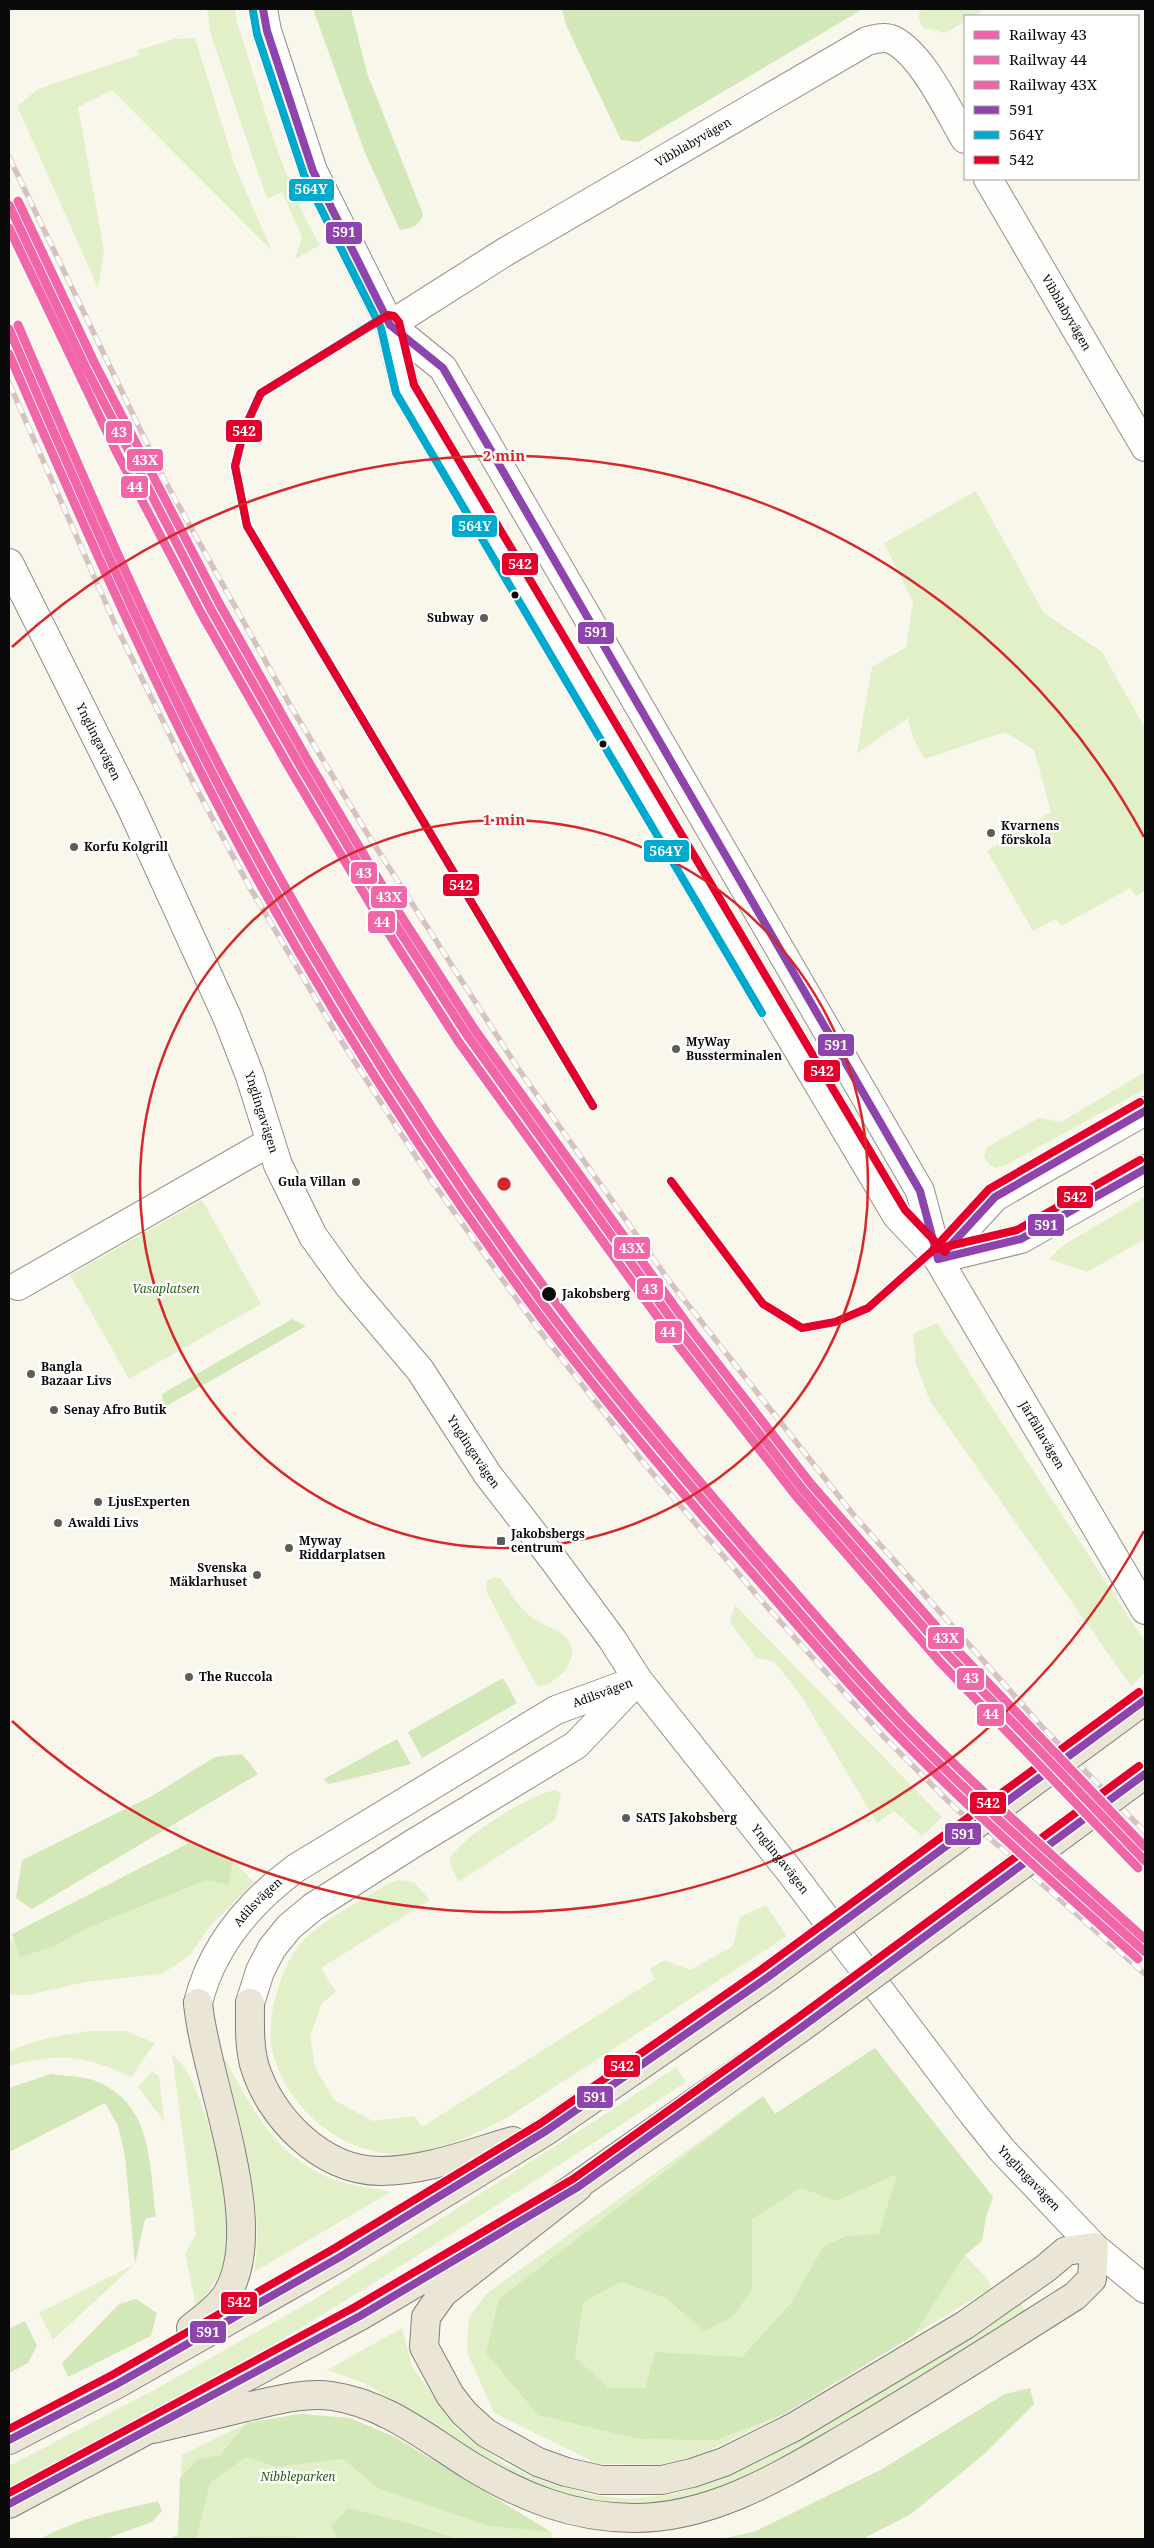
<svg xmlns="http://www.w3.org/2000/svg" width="1154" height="2548" font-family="'Noto Serif',serif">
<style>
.green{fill:#e2f0ca}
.forest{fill:#d2e8b8;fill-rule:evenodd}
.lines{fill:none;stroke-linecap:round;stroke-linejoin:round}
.minor-casing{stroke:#92908c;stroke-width:30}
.major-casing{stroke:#7f7e79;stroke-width:30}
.minor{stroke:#fefefc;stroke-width:28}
.major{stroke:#ebe5d5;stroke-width:28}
.rail-casing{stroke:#d7c2c2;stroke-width:5.5}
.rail{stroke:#fff;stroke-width:4;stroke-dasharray:11;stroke-linecap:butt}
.major-bridge-casing{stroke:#7f7e79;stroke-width:30;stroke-linecap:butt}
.major-bridge{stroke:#ebe5d5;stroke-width:28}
.bus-1-casing{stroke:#fff;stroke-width:11}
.bus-2-casing{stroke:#fff;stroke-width:11}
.bus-3-casing{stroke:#fff;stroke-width:11}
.bus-1{stroke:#8e44ad;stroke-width:8}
.bus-2{stroke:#00a9ce;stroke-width:8}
.bus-3{stroke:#e4002b;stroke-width:8}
.rail-1-casing{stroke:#fff;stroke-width:12}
.rail-2-casing{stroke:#fff;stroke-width:12}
.rail-3-casing{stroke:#fff;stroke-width:12}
.rail-1{stroke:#f166a7;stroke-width:9}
.rail-2{stroke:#f166a7;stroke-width:9}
.rail-3{stroke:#f166a7;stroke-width:9}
.ring{fill:none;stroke:#d62828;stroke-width:2.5}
.bus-dot{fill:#0a0a0a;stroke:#fff;stroke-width:2}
.poi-dot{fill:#5e5d59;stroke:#fff;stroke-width:2}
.labels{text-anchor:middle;stroke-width:5;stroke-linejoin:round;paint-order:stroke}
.street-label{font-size:12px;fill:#0a0a0a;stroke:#fff}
.poi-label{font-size:12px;font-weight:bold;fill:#0a0a0a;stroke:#fff;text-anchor:start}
.park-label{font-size:12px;font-style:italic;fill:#2a6318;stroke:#fff}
.stop-label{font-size:12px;font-weight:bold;fill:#0a0a0a;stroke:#fff;text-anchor:start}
.centre{fill:#d62828;stroke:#fff;stroke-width:2.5}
.ring-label{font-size:15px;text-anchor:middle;font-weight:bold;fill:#d62828;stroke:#fff;stroke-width:5;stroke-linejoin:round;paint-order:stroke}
.line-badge{stroke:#fff;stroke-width:2}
.badge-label{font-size:14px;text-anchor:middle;font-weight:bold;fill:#fff}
</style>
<rect width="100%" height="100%" fill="#f9f6ec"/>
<path class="green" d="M207 9H235L237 22C262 97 280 177 320 245L295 259 302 237 282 192 267 199 211 35Z
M921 9H986L974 16H965V21L946 33 924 28 918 18Z
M195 38 235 166 272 251 112 90 78 107 104 251 98 288 17 106 38 89 139 55 138 50 174 39Z
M976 491 1044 613 1102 652 1145 728V891L1136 896 1130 888 1061 926 1056 919 1033 931 987 851 1051 812 1034 750 1005 732 925 759 913 738 908 718 857 753 872 667 906 647 913 602 884 543Z
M1145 1072V1089L1006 1165 996 1168 989 1164 984 1157 987 1147 1039 1118 1061 1122Z
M1145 1197V1239L1087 1272 1049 1259 1062 1246Z
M202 1200 261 1304 129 1379 70 1275Z
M937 1323 1145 1642V1673L1131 1686 930 1401 916 1364 913 1334Z
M496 1577 501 1579C510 1591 517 1605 529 1615 543 1628 573 1631 572 1653 571 1661 568 1668 562 1674 556 1679 548 1686 539 1686L535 1683 487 1593 486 1581Z
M735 1605 942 1817 922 1836 894 1811 877 1823 803 1699 774 1661 756 1658 730 1622Z
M556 1790 561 1794 555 1820 458 1882 449 1861C458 1838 532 1793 556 1790Z
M189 1843 233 1861 254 1882 210 1926 190 1955 162 1974 85 1982 28 1995H12L9 1992V1942Z
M399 1880 414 1882 430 1900 321 1968 336 1992 322 2003 310 2036 315 2067 334 2100 373 2121 414 2116 422 2127 655 1979 650 1969 664 1960 690 1970 733 1946 740 1917 766 1905 787 1936 510 2116C476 2134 435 2155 396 2154 339 2153 284 2105 272 2049 268 2028 273 2003 280 1982 284 1971 289 1958 297 1948 318 1921 360 1902 389 1883Z
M90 2031H126L155 2043 131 2077C84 2055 59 2052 9 2066V2052C34 2039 63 2035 90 2031Z
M875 2048 993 2197 986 2216 982 2241 965 2255 988 2280 991 2288 784 2414 680 2465 598 2464 494 2413 467 2352 469 2318 486 2294 763 2096 775 2114Z
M172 2054C176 2059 182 2063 185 2068 207 2103 235 2208 228 2248 224 2272 211 2289 196 2307L185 2253 196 2235Z
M224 2057C251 2106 273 2153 327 2177 347 2185 371 2187 391 2192L254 2272C266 2204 239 2124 224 2057Z
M676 2067 686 2082C567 2161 447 2238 325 2313 223 2377 115 2432 9 2488V2466L154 2390 315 2299 613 2109Z
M152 2071 159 2076 164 2122 138 2087Z
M135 2264 53 2340 39 2313Z
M1021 2304 1028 2313 828 2436 714 2491 665 2502 609 2507 559 2496 520 2480 467 2449 433 2423 364 2383 327 2370 402 2328 412 2366 456 2428 505 2464 546 2482 592 2495 630 2499 675 2494 718 2480 802 2438Z
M300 2414 350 2418 395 2437 551 2532 553 2539H169L178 2535 182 2455 247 2423Z"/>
<path class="forest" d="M313 9H351L367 73 423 214C421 225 410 229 400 230L365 153Z
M562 9H863L638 142 621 140 566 25Z
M292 1319 306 1326 163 1408 162 1394Z
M503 1678 517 1703 422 1758 408 1732Z
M397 1739 411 1764 334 1783 328 1784 324 1779Z
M242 1754 258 1774 32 1909 16 1898 22 1860 152 1796 215 1757Z
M189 1843 233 1861 228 1885 206 1880 85 1929 55 1946 20 1957 12 1934Z
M875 2048 993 2197 986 2216 982 2241 965 2255 913 2336 784 2414 716 2440 639 2439 538 2415 486 2353 499 2299 763 2096 775 2114ZM897 2174 879 2234 846 2236 823 2247 792 2302 742 2357 655 2352 645 2388H608L575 2357 583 2302 621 2282 666 2298 704 2331 733 2317 752 2289V2219L801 2188 836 2201Z
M51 2074C64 2076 80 2076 93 2080 153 2102 149 2162 156 2216L145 2219 135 2264 125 2156 118 2126 105 2103 9 2152V2088Z
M136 2299 157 2313 151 2336 68 2377 62 2363 119 2304Z
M25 2321 37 2346 28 2363 9 2373V2329Z
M1030 2388 1034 2404 982 2456 911 2514 866 2537V2539H721L756 2531 882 2469 1005 2394Z
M300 2414 350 2418 395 2437 551 2532 489 2526 378 2488 343 2459 277 2467 246 2457 210 2483 196 2539H169L178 2535 180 2478 197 2460 220 2455 247 2423Z
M158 2501 162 2511 152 2522 105 2539H40C76 2519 118 2510 158 2501Z
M349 2508 415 2525 457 2539H338L331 2526Z
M294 2536 296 2539H233L235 2537Z"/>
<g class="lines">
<defs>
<g id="minor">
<path id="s1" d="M263 9 267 31 313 171 390 325 405 389 897 1216 938 1259 1145 1610"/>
<path id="s2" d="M988 179 1145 447"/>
<path d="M390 325 443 368 920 1191 937 1255"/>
<path id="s3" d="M390 325 505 252 867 41C875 39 885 36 893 40 923 55 948 111 965 139"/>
<path id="s4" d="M9 563 131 807 227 1017 250 1076 278 1165 313 1236 349 1286 420 1370 488 1475 553 1559 612 1639 638 1680 792 1874 973 2114 1002 2150 1094 2247 1145 2289"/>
<path d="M938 1259 995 1197 1145 1111"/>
<path d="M938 1259 1021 1239 1145 1169"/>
<path d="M18 1286 270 1142"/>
<path id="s5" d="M198 2003C212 1946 250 1902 296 1868L556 1710 638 1680"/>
<path d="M250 2003 260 1971 272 1948 289 1927 313 1907 414 1843 576 1745 634 1684"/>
</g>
<path id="major" d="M250 2003C250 2024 249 2044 254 2064 269 2117 322 2171 380 2171 425 2171 471 2153 513 2141
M562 2196 802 2027
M191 2328C203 2318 216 2310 225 2297 271 2229 205 2081 198 2003
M152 2429C183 2422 215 2415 246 2407 273 2401 304 2392 332 2396 386 2404 426 2438 471 2466 522 2497 574 2518 634 2518 716 2518 786 2472 854 2433 929 2389 1002 2342 1075 2296L1092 2279 1094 2247 1066 2251 1046 2268 965 2325 794 2427 724 2462 692 2473 662 2480H601L566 2472 538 2462 486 2433 464 2413 450 2395 424 2347 426 2317 443 2293 578 2187
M9 2440 117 2384 340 2257 546 2131 768 1977
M9 2504 360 2316 485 2242"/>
</defs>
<use href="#minor" class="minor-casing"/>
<use href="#major" class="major-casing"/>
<use href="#minor" class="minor"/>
<use href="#major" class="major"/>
<defs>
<path id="rail" d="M9 157 165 481 290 705 365 830 517 1067 670 1282 852 1513 1044 1729 1145 1832
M9 383 115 624 194 784 249 886 333 1028 431 1180 536 1326 642 1461 760 1599 884 1737 954 1807 1145 1974"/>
</defs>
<use href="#rail" class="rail-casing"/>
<use href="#rail" class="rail"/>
<defs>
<path id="major-bridge" d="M768 1977 1145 1700
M802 2027 1145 1774"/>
</defs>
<use href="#major-bridge" class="major-bridge-casing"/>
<use href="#major-bridge" class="major-bridge"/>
<defs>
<path id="bus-1" d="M263 9 267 31 313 171 390 325 443 368 920 1191 938 1259
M938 1259 995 1197 1145 1111
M938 1259 1021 1239 1145 1169
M9 2440 117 2384 340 2257 546 2131 768 1977 1145 1700
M9 2504 360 2316 578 2187 802 2027 1145 1774"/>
<path id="bus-2" d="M253 11 257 34 304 175 381 328 396 393 762 1013
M385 316 260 394 244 430 235 466 247 526 593 1106"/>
<path id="bus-3" d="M593 1106 247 526 235 466 244 430 261 393 388 315 394 316 399 322 414 385 905 1210 945 1252
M671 1181 763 1304 802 1328 835 1322 868 1308 931 1252 989 1189 1140 1102
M936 1249 1017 1230 1140 1160
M9 2429 112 2375 335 2248 541 2123 762 1969 1139 1692
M9 2493 355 2307 573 2179 796 2019 1139 1766"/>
</defs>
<use href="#bus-1" class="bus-1-casing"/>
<use href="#bus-2" class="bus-2-casing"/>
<use href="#bus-3" class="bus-3-casing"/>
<use href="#bus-1" class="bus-1"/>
<use href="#bus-2" class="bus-2"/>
<use href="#bus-3" class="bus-3"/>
<defs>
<path id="rail-1" d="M9 205 86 368 210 608 299 764 384 907 467 1035 685 1338 803 1490 948 1655 1145 1861
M9 329C90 517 171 705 271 883 355 1032 448 1176 550 1313 615 1398 685 1480 755 1561 803 1617 851 1673 902 1726 979 1805 1063 1878 1145 1952"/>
<path id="rail-2" d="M9 228 117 453 201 613 290 769 375 912 458 1041 677 1344 796 1496 940 1662 1138 1868
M9 354C87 534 165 713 260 884 344 1035 439 1181 542 1319 606 1403 675 1485 745 1565 795 1622 844 1681 898 1736 974 1814 1057 1886 1138 1959"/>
<path id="rail-3" d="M18 201 95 364 219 603 307 759 392 902 475 1030 693 1332 811 1484 955 1648 1145 1847
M18 325C89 490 159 656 245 814 336 984 440 1148 556 1303 619 1388 689 1469 758 1550 809 1607 858 1666 911 1721 986 1797 1066 1868 1145 1939"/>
</defs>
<use href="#rail-1" class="rail-1-casing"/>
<use href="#rail-2" class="rail-2-casing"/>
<use href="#rail-3" class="rail-3-casing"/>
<use href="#rail-1" class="rail-1"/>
<use href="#rail-2" class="rail-2"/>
<use href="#rail-3" class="rail-3"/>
</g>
<g class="ring">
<circle cx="504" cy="1184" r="364"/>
<path d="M1144 1531A728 728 0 0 1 12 1721M12 647A728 728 0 0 1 1144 837"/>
</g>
<g class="bus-dot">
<circle cx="515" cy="595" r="4.5"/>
<circle cx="603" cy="744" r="4.5"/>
<circle cx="549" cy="1294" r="8"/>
</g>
<g class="poi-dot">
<circle cx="484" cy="618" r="5"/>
<circle cx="991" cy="833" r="5"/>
<circle cx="74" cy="847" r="5"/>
<circle cx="676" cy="1049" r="5"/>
<circle cx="356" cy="1182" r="5"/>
<circle cx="31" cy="1374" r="5"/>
<circle cx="54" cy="1410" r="5"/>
<circle cx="98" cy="1502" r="5"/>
<circle cx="58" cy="1523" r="5"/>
<rect x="496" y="1536" width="10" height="10" rx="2.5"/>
<circle cx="289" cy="1548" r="5"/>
<circle cx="257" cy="1575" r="5"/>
<circle cx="189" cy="1677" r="5"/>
<circle cx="626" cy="1818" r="5"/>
</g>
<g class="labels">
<g class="street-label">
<text dy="4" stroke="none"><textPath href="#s3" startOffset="354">Vibblabyvägen</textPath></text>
<text dy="4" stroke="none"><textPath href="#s2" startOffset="155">Vibblabyvägen</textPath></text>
<text dy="4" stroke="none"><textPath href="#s4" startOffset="200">Ynglingavägen</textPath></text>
<text dy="4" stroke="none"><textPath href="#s4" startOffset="605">Ynglingavägen</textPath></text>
<text dy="4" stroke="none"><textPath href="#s1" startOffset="1634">Järfällavägen</textPath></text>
<text dy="4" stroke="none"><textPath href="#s4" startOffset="1009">Ynglingavägen</textPath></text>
<text dy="4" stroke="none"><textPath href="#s5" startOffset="524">Adilsvägen</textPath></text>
<text dy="4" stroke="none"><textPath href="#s4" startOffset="1519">Ynglingavägen</textPath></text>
<text dy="4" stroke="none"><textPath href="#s5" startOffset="119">Adilsvägen</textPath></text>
<text dy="4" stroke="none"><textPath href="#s4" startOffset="1924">Ynglingavägen</textPath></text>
</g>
<g class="poi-label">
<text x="474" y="622" text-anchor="end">Subway</text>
<text x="1001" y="830">Kvarnens<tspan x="1001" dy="14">förskola</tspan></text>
<text x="84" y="851">Korfu Kolgrill</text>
<text x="686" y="1046">MyWay<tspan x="686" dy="14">Bussterminalen</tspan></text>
<text x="346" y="1186" text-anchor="end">Gula Villan</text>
<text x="41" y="1371">Bangla<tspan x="41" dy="14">Bazaar Livs</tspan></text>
<text x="64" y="1414">Senay Afro Butik</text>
<text x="108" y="1506">LjusExperten</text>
<text x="68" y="1527">Awaldi Livs</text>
<text x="511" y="1538">Jakobsbergs<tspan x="511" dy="14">centrum</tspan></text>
<text x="299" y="1545">Myway<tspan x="299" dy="14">Riddarplatsen</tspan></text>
<text x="247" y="1572" text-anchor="end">Svenska<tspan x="247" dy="14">Mäklarhuset</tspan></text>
<text x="199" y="1681">The Ruccola</text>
<text x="636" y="1822">SATS Jakobsberg</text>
</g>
<g class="park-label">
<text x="166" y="1293">Vasaplatsen</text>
<text x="298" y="2481">Nibbleparken</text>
</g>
<g class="stop-label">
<text x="562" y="1298">Jakobsberg</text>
</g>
</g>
<circle cx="504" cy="1184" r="8" class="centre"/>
<g class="ring-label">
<text x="504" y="461">2 min</text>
<text x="504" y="825">1 min</text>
</g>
<g class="line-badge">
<rect x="288" y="178" width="47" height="24" rx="5" fill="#00a9ce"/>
<rect x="325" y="221" width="38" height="24" rx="5" fill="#8e44ad"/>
<rect x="225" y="419" width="38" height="24" rx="5" fill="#e4002b"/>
<rect x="105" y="420" width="28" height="24" rx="5" fill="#f166a7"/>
<rect x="126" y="448" width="38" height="24" rx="5" fill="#f166a7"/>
<rect x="120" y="475" width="29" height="24" rx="5" fill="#f166a7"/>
<rect x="451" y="514" width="47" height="24" rx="5" fill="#00a9ce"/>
<rect x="501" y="552" width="38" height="24" rx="5" fill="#e4002b"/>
<rect x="577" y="621" width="38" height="24" rx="5" fill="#8e44ad"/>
<rect x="643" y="839" width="47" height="24" rx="5" fill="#00a9ce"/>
<rect x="350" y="861" width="28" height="24" rx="5" fill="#f166a7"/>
<rect x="442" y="873" width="38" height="24" rx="5" fill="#e4002b"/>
<rect x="370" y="885" width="38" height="24" rx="5" fill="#f166a7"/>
<rect x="367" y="910" width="29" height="24" rx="5" fill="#f166a7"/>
<rect x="817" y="1033" width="38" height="24" rx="5" fill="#8e44ad"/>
<rect x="803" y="1059" width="38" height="24" rx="5" fill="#e4002b"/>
<rect x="1056" y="1185" width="38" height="24" rx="5" fill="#e4002b"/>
<rect x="1027" y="1213" width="38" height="24" rx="5" fill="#8e44ad"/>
<rect x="613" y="1236" width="38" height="24" rx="5" fill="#f166a7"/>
<rect x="636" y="1277" width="28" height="24" rx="5" fill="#f166a7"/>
<rect x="654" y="1320" width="29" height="24" rx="5" fill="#f166a7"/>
<rect x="927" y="1626" width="38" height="24" rx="5" fill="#f166a7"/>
<rect x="956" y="1667" width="29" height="24" rx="5" fill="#f166a7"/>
<rect x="976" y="1703" width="29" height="24" rx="5" fill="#f166a7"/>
<rect x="969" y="1791" width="38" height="24" rx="5" fill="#e4002b"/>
<rect x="944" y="1822" width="38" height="24" rx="5" fill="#8e44ad"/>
<rect x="603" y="2054" width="38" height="24" rx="5" fill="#e4002b"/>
<rect x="576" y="2085" width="38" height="24" rx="5" fill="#8e44ad"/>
<rect x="220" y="2291" width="38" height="24" rx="5" fill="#e4002b"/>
<rect x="189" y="2320" width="38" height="24" rx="5" fill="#8e44ad"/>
</g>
<g class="badge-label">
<text x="311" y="194">564Y</text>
<text x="344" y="237">591</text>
<text x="244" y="436">542</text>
<text x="119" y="437">43</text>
<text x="145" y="465">43X</text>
<text x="135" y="492">44</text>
<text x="475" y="531">564Y</text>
<text x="520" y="569">542</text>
<text x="596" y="637">591</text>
<text x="666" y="856">564Y</text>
<text x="364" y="878">43</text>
<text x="461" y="890">542</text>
<text x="389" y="902">43X</text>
<text x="382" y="927">44</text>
<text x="836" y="1050">591</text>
<text x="822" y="1076">542</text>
<text x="1075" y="1202">542</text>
<text x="1046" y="1230">591</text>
<text x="632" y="1253">43X</text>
<text x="650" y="1294">43</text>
<text x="668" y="1337">44</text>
<text x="946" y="1643">43X</text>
<text x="971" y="1683">43</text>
<text x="991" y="1719">44</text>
<text x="988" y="1808">542</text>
<text x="963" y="1839">591</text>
<text x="622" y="2071">542</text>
<text x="595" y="2102">591</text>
<text x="239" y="2307">542</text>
<text x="208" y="2337">591</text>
</g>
<rect width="1154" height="2548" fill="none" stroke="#0a0a0a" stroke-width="20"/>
<rect x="964" y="15" width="175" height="165" fill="#ffffff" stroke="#9d9d9d"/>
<rect x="974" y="31" width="25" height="8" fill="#f166a7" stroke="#9d9d9d"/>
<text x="1009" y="40" font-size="15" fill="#0a0a0a">Railway 43</text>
<rect x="974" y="56" width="25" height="8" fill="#f166a7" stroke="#9d9d9d"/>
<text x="1009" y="65" font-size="15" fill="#0a0a0a">Railway 44</text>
<rect x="974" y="81" width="25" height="8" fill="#f166a7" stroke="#9d9d9d"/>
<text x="1009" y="90" font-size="15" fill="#0a0a0a">Railway 43X</text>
<rect x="974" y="106" width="25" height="8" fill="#8e44ad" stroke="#9d9d9d"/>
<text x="1009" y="115" font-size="15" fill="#0a0a0a">591</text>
<rect x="974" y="131" width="25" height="8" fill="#00a9ce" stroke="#9d9d9d"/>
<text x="1009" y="140" font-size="15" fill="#0a0a0a">564Y</text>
<rect x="974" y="156" width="25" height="8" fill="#e4002b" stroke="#9d9d9d"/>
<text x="1009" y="165" font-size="15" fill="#0a0a0a">542</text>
</svg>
